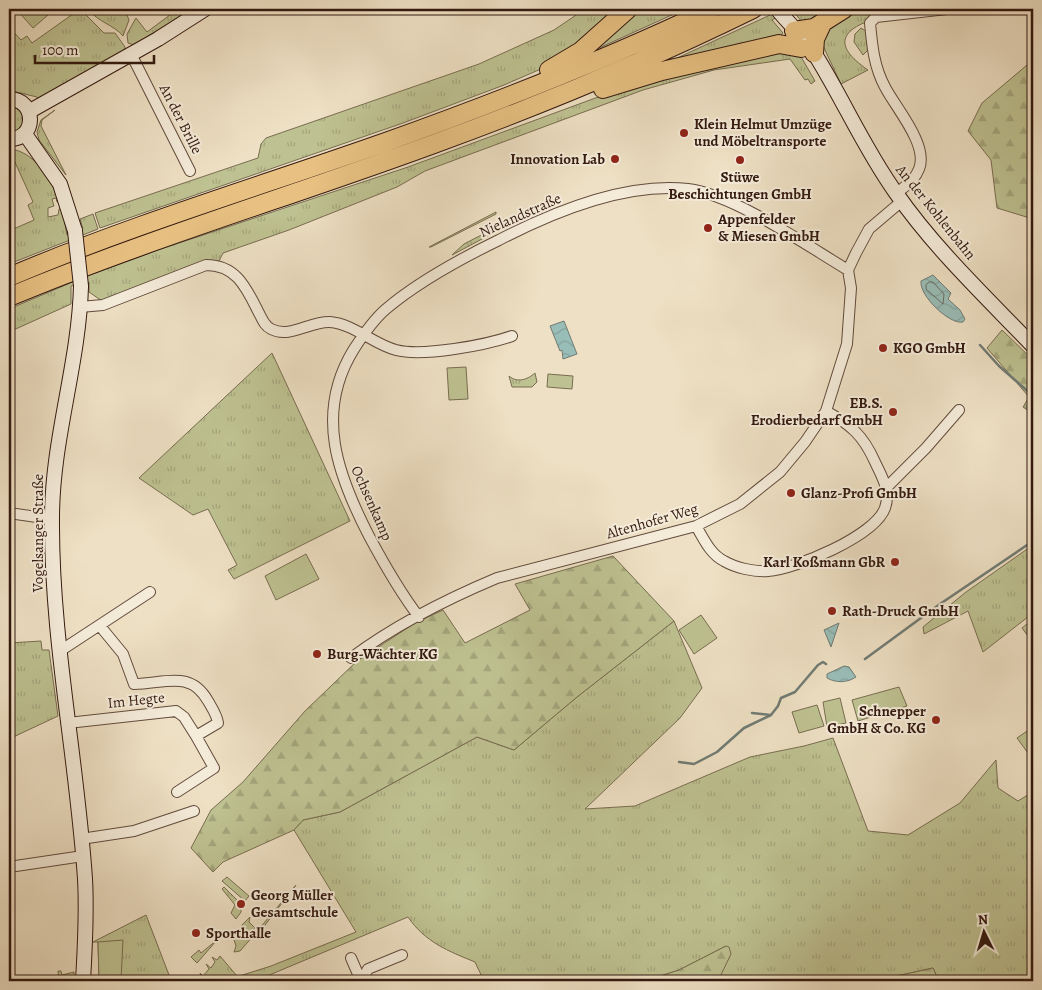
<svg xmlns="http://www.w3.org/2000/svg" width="1042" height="990" font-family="Alegreya,serif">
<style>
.grass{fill:url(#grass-tufts);stroke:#786d50}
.forest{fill:url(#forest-firs);stroke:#786d50}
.garden{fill:url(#garden-dots);stroke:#786d50}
.pitch{fill:#bec191;stroke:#786d50}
.water{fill:url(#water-waves);stroke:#707b74}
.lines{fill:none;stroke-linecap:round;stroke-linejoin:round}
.shore{stroke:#666b63;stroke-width:1}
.stream{stroke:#707b74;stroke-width:2.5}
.street-casing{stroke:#624b3c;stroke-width:12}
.secondary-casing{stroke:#33190f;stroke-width:16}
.highway-casing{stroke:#33190f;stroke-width:20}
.street{stroke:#f4ebd9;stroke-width:10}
.secondary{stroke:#f4ebd9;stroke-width:14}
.highway{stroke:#e7c082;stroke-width:18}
.secondary-bridge-casing{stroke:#33190f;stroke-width:16;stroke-linecap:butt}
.secondary-bridge{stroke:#f4ebd9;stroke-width:14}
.poi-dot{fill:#8f2418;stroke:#f4ebd9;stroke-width:2}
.labels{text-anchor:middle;stroke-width:4;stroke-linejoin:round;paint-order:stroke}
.street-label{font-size:15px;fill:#33190f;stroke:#f4ebd9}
.poi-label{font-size:15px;font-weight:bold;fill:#33190f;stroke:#f4ebd9;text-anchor:start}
</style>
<defs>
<pattern id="grass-tufts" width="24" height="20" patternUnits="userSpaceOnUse" patternTransform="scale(1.25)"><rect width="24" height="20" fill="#bec191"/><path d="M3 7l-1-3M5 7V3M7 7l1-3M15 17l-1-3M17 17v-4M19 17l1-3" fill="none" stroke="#a4a57c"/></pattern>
<pattern id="forest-firs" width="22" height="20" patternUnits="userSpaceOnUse" patternTransform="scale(1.25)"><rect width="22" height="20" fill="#bec191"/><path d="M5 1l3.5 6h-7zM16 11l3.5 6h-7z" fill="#a4a57c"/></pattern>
<pattern id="garden-dots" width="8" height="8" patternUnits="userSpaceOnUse" patternTransform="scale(1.25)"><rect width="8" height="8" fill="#bec191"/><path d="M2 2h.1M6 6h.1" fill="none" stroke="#a4a57c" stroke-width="1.8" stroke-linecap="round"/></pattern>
<pattern id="water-waves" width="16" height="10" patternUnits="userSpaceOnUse" patternTransform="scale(1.25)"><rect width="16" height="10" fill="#99bdb7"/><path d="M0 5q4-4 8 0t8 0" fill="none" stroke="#84a29c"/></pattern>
</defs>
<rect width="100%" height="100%" fill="#eee0c4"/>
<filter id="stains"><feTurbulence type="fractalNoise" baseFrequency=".004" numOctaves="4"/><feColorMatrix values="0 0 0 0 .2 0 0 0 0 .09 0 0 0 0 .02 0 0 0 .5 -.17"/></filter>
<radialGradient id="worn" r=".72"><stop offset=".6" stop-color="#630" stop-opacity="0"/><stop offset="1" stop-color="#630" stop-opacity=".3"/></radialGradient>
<path class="grass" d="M80 9 104 33H115L125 47 124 51 39 100 37 97 16 92 9 85V27L21 40 27 36 32 43Z
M178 9H191L134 45 128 43 127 34 136 18 147 32Z
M585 9H624L557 62 504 85 403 123 100 228 95 213 98 212 258 158 261 144 266 138 479 64 554 30Z
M635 9H685L588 53Z
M731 9H737L591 75 438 134 437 132 645 49Z
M783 9H834L815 20 801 21 792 9 772 20 783 33 778 38 660 66Z
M850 9H913C880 17 808 29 868 70L841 84 824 48 820 34Z
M89 10H125L129 20 123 36C114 25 98 22 89 10Z
M861 28 867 32 869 49 863 55 854 42 855 34Z
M781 51 800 55 815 81 811 84 808 79 805 80 790 59 714 70 643 90 425 171 397 187 289 230 223 253 219 261H206L102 301 89 292V282L71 286V304L9 332V309L89 275 161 249 408 167 628 86Z
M9 107H16L24 114 22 129 9 134Z
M55 110 42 120 41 126 66 175 39 140 37 132 41 120Z
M9 149C33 150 53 180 59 202H57L56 198 52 199 54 206 48 208V217L58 215 59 209 62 208 67 235 83 229 80 219 93 214 98 229 9 264V231L34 220 28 205 33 202Z
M285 184 287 186 88 257V254Z
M496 212V214L431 247H429Z
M491 230 497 231 452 255 464 244Z
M272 353 350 521 234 579 228 570 237 565 208 509 193 515 139 478Z
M535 373 537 382 532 387H512L509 376C517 383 527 380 535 373Z
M1033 545V613L983 652 968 611 924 634 923 627 966 592Z
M1033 619V643L1022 628Z
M674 621 702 688 680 718 585 809 635 806 750 757 804 746 833 738 868 831 908 835 960 803 996 760 998 788 1018 801 1031 793 1033 786V981H939L933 968 874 981H718L726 946 679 970 645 981H484L475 962C448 951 425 942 408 917L255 981H198L202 978 200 973 203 976 209 969 206 964 211 968 215 962 212 957 217 960 220 956 237 976 230 979 271 966 356 932 294 830 303 820 340 812 477 737 514 750 577 697Z
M41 641 42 650H49L58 716 9 739V643Z
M227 877 249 896 245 901 222 881Z
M296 885 262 929H259Z
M224 887 241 904V912L236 919 231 913 235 905 222 889Z
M146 915 169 975 163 981H99L98 942H93Z
M250 917 249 922 255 928 252 931 254 935 240 951 234 952 236 946 234 940 243 932 242 925Z
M217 940 197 963 191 957 199 950 201 953Z"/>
<path class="forest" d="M1033 60V219L997 208 991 160 968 131 982 103Z
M1002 330 1033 360V414L1023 407 1029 397 987 348Z
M613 556 674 621 577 697 514 750 477 737 340 812 303 820 294 830 223 862 213 872 191 848 211 810 243 782 305 711 357 661 415 623 443 610 465 643 530 610 515 584Z
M726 946 729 947 731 954 718 981H645L679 970Z
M933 968 939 981H874Z"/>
<path class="garden" d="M58 971H61L62 975 74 972V977L59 981Z"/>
<path class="pitch" d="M16 9H55L33 28Z
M466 367 468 399 449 400 447 368Z
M548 374 573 376 572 389 547 387Z
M306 554 319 579 276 600 265 576Z
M701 615 717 638 694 654 679 630Z
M899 687 907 706 858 721 852 700Z
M840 698 846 723 827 727 823 702Z
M817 705 824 726 799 733 792 712Z
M1033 727V760L1017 738Z
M123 940 121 980 99 981 98 942Z"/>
<path class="water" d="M933 275 951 293 948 299 960 310 965 319 963 322C950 325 919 296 921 281Z
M564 321 577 354 563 359 562 350 560 351 550 326Z
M839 623 831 647 824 630Z
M844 666 849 667 856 677C847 683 836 683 827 678V674Z"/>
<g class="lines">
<path class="shore" d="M930 282H933L944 294 943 304 926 289V285Z"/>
<path class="stream" d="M980 345 999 366 1033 396
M865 659 940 604 1033 541
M752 713 770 715
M679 762 694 764 717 752 744 728 771 715 778 706 781 698 795 692 818 665 823 662 826 664"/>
<defs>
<path id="street" d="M131 54 190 171
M896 194C905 186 915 180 919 169 929 145 895 107 885 87 874 67 872 45 870 23L876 17 947 9
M80 307 103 305 206 265C238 265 247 290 260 315 263 321 265 326 271 329 290 339 310 321 330 322 354 324 373 344 396 350 423 357 486 345 512 336
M887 487 926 448 959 410
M9 513 51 519
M696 526C704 539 710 554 724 561 736 568 754 572 768 571 796 569 875 536 885 508 891 491 882 477 875 462 863 435 851 425 826 411
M419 617C399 591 384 564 369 536 338 476 314 413 354 349 363 335 373 320 386 309 419 281 460 259 499 240 553 212 626 182 688 189 735 195 806 245 848 270
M60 651 150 592
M351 658C395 625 447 599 497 578L696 526 740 504 780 472 805 442 826 411 847 344 851 288 848 270 856 253 869 229 902 201
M68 723 176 711 184 717 196 736 218 723C217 715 212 708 208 701 190 669 164 684 134 684L123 654 100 626
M177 792 214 768 196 736
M81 839 134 831 194 811
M9 867 83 856
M351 958 361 981
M361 981 368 969 402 955"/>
<path id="secondary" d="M777 9C790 25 805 38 816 56 844 101 865 150 896 193 935 249 986 297 1033 346
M9 99C37 99 37 140 9 139
M30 111 158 39 205 9
M25 134 60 184 75 231
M81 286C79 364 52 439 52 518 51 639 77 758 85 879 87 913 85 947 83 981"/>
<path id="highway" d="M794 31 814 28 844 9
M814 53 815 39 822 24
M549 70 581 51 628 9
M603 89 662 71 779 44 801 48
M9 277C131 225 258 187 383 143 495 103 605 60 712 9
M9 297C150 238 296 195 439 142 546 103 651 59 753 9"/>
</defs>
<use href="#street" class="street-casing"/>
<use href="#secondary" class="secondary-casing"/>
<use href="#highway" class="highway-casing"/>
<use href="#street" class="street"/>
<use href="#secondary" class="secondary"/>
<use href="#highway" class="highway"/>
<defs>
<path id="secondary-bridge" d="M75 231 81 286"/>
</defs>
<use href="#secondary-bridge" class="secondary-bridge-casing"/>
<use href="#secondary-bridge" class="secondary-bridge"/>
</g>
<g class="poi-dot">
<circle cx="684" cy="133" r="5"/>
<circle cx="615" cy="159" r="5"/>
<circle cx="740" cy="160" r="5"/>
<circle cx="708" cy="228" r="5"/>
<circle cx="883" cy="348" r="5"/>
<circle cx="893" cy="412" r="5"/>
<circle cx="791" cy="493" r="5"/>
<circle cx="895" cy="562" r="5"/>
<circle cx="832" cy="611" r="5"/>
<circle cx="317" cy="654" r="5"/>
<circle cx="936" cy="720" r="5"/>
<circle cx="241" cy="904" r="5"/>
<circle cx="196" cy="933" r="5"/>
</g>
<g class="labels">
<g class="street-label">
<text transform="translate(181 119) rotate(63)" y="5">An der Brille</text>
<text transform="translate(936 212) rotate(51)" y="5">An der Kohlenbahn</text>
<text transform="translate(520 215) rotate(-24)" y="5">Nielandstraße</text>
<text transform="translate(372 503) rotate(66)" y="5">Ochsenkamp</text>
<text transform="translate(652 521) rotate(-16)" y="5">Altenhofer Weg</text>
<text transform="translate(38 533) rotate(-90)" y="5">Vogelsanger Straße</text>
<text transform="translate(136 700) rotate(-6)" y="5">Im Hegte</text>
</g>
<g class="poi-label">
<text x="694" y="129">Klein Helmut Umzüge<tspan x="694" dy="17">und Möbeltransporte</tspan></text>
<text x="605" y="164" text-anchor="end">Innovation Lab</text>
<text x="740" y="182" text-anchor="middle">Stüwe<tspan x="740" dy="17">Beschichtungen GmbH</tspan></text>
<text x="718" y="224">Appenfelder<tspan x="718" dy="17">&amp; Miesen GmbH</tspan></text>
<text x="893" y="353">KGO GmbH</text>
<text x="883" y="408" text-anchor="end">EB.S.<tspan x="883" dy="17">Erodierbedarf GmbH</tspan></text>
<text x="801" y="498">Glanz-Profi GmbH</text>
<text x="885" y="567" text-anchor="end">Karl Koßmann GbR</text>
<text x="842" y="616">Rath-Druck GmbH</text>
<text x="327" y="659">Burg-Wächter KG</text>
<text x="926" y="716" text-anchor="end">Schnepper<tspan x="926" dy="17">GmbH &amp; Co. KG</tspan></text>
<text x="251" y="900">Georg Müller<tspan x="251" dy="17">Gesamtschule</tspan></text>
<text x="206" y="938">Sporthalle</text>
</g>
</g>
<rect width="1042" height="990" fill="none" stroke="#eee0c4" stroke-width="30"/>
<rect x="10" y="10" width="1022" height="970" fill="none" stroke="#33190f" stroke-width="2.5"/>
<rect x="15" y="15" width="1012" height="960" fill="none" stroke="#33190f"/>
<g transform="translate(984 932) rotate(355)" stroke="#f4ebd9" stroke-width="4" paint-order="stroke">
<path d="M0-4L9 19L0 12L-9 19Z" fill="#33190f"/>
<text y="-8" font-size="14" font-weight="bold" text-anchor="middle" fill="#33190f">N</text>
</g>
<path d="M35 55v8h119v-8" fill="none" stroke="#33190f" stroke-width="2.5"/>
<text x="42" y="55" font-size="15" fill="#33190f" stroke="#f4ebd9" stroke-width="4" paint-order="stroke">100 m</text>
<rect width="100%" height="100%" filter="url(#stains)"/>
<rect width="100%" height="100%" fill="url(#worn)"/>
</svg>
